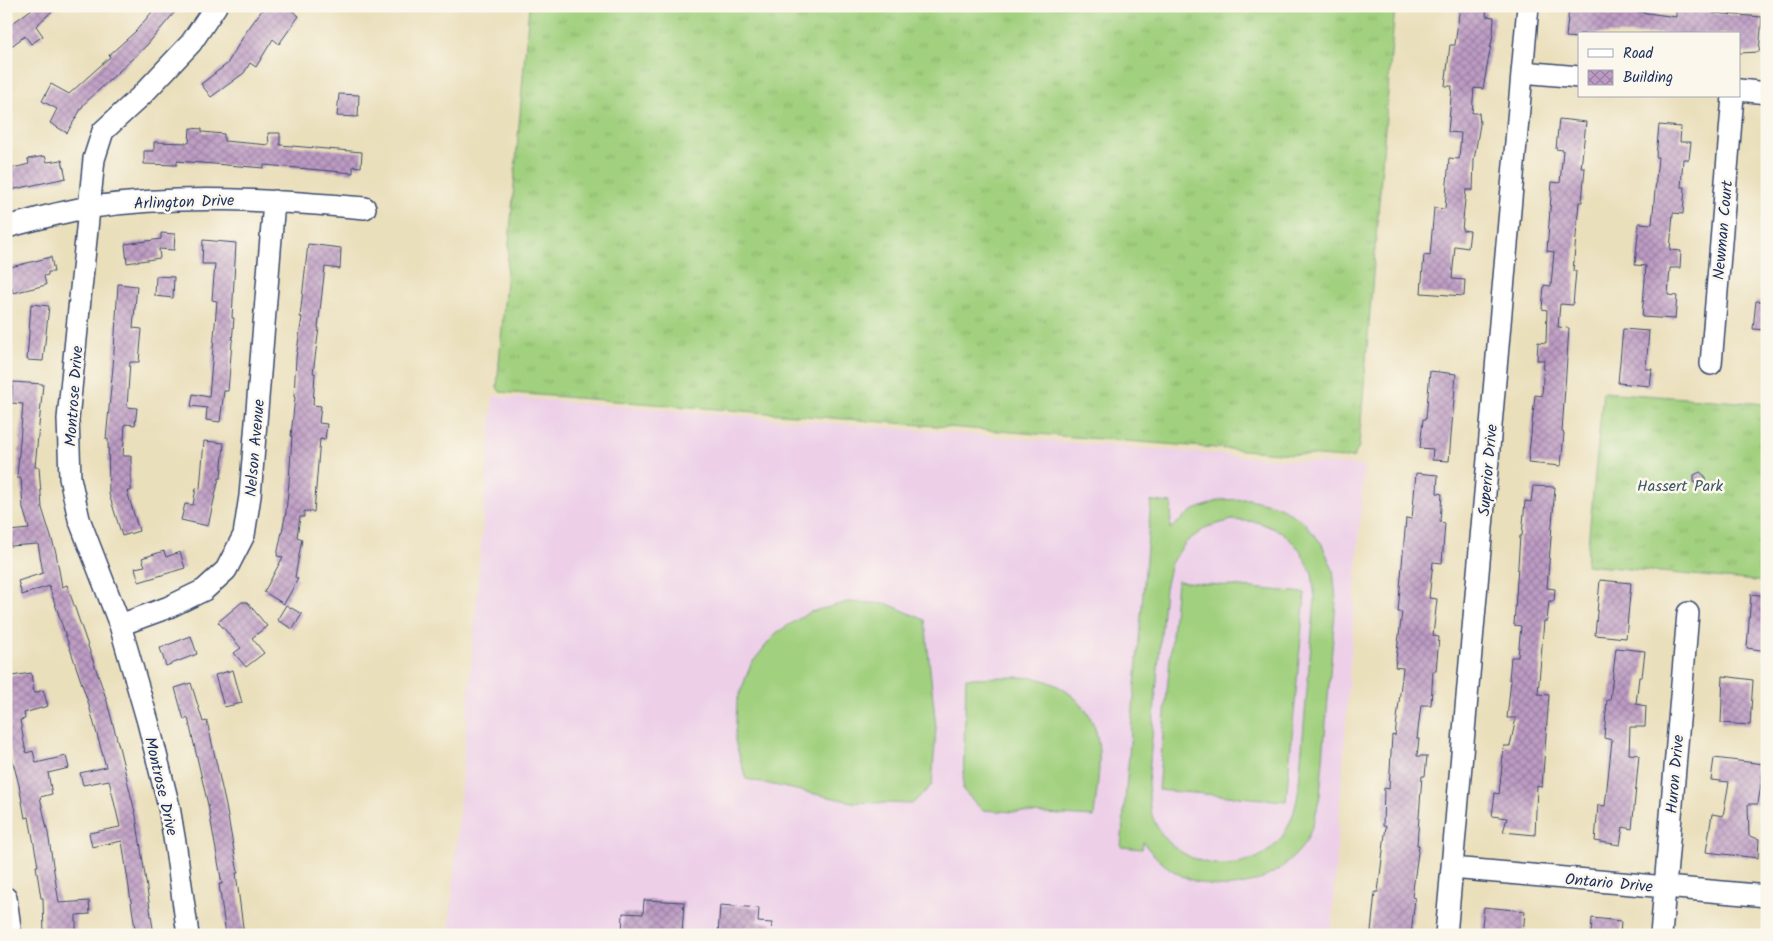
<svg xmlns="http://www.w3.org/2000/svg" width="1773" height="941" font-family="Kalam,sans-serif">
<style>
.built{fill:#edd0e8}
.grass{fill:url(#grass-tufts);stroke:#5e806e}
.pitch{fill:#a1d07e;stroke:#5e806e;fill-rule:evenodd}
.building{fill:url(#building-cross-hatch)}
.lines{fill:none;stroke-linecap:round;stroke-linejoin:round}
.minor-casing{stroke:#3a496c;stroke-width:24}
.minor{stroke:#fff;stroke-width:21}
.labels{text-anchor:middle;stroke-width:5;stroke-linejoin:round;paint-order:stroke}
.street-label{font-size:16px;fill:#1b2f5e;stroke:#fbf7ec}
.park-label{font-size:16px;fill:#3c5766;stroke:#fbf7ec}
</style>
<defs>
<pattern id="grass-tufts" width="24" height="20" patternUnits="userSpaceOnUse" patternTransform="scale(1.25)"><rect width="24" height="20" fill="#a1d07e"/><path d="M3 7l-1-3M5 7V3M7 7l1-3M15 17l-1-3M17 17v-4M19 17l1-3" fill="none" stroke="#8ab36f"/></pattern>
<pattern id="building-cross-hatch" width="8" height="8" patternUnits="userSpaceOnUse" patternTransform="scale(1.25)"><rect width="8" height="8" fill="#bd9bc3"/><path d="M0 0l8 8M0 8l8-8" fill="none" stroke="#997fa2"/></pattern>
</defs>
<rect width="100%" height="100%" fill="#fbf7ec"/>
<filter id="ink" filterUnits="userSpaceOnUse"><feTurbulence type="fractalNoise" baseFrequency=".02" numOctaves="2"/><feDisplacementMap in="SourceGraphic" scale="10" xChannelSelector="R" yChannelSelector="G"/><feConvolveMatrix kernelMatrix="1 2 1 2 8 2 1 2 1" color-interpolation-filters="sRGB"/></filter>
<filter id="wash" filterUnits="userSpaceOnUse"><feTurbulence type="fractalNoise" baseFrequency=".0096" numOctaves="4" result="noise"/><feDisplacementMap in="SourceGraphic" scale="20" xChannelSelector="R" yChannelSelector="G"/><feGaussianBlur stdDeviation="1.12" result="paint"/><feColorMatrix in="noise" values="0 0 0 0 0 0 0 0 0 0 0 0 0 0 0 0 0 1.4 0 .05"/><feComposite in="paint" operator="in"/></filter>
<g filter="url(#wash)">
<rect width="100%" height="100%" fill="#eadfbb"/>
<path class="built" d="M493 396 1364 466 1331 935H449Z"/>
<path class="grass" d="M529 6H1395L1359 446 1354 457 1344 458 500 392 497 387Z
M1603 392 1767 404V582L1586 565Z"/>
<path class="pitch" d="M1249 499 1278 506 1303 521 1322 544 1333 570 1336 600 1320 796C1315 816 1312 837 1298 852 1253 903 1181 895 1143 842L1142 849 1121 847 1151 501 1172 503 1170 529 1192 511 1220 500ZM1232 520 1258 522 1282 532 1300 550 1312 573 1315 598 1298 794C1295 810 1291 824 1282 837 1246 886 1161 866 1150 807 1149 800 1149 791 1148 784L1165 588 1171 563 1186 542 1207 527Z
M1177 581 1305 593 1286 801 1158 790Z
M848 602 888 604 925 620 936 728 932 785 912 804 852 802 746 779 735 741 737 701 751 664 776 633 810 612Z
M966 678C989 678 1013 676 1035 678 1047 680 1060 686 1070 694 1111 726 1098 771 1094 817L982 810 963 790Z"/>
<g id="blocks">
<path class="building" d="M36 6H58L36 26 43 36 31 44 25 36 6 50V28Z
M157 6H180L147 45 84 104 67 133 50 123 57 109 42 101 51 84 69 94 110 57 109 55 135 32Z
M265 6H286L299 16 279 44 273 39 256 67 250 63 244 73 211 97 201 84 227 64 246 32Z
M1460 6H1487L1486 16 1494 17 1493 34 1483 89 1474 88 1472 113H1479L1480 124 1474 160 1473 190H1466L1462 230 1470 231 1468 248 1455 246 1452 279 1465 280 1464 296 1421 293 1424 255 1430 256 1434 208 1445 209 1449 158 1459 159 1461 133 1448 132 1452 86H1445L1450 45H1455Z
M1676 6 1714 9 1713 13 1762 17 1759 52 1739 53V34H1579V38L1566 37 1569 8 1617 12 1618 9 1676 17Z
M339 94 359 95 358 117 337 116Z
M1559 119 1586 122 1581 168H1585L1582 202H1579L1573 271H1576L1573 305 1560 304 1558 327 1569 328 1562 432 1564 433 1561 466 1528 463 1535 395 1542 396 1544 360H1537L1538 342 1546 343 1547 310 1542 309 1544 285 1551 286 1554 252 1547 251 1552 182 1560 183 1563 150 1556 149Z
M1659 125 1681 127 1680 142H1691L1689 159H1683L1681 187H1685L1683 214 1673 213 1670 250 1681 251 1680 268H1670L1668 295 1677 296 1675 319 1642 317 1646 266 1635 265 1639 223 1652 224 1658 157H1656Z
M190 128 202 129V132L224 134V141L269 145 268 133H280V145L362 152 361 167 353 166V173L264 165V168L177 161V165L144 164V151H154V142L189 143Z
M45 156 47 162 62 160 66 178 6 191V170L29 164 28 159Z
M161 233 175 234 174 250 159 249 160 258 127 263 125 244 161 239Z
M203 240 236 243 232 318H234L228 391H224L220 422 206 420 207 408 191 406 193 394 209 397 217 301 212 300 215 264H202Z
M308 244 341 248 340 269 325 267 318 328H319L313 373H315L313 405 321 406 319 423 327 424 325 440 320 439 314 512 304 511V517H300L297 537 302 539 295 577 298 579 284 604 264 592 283 557 277 556 286 512 289 482 292 436H291L295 397H294L296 358 302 317H300Z
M51 257 54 272H48V275L44 276 46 285 13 293 7 268Z
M156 276 174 277 173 298 155 296Z
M118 284 137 286 133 328 142 329 139 362H130L127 407 137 408 135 425 125 424 123 456H131V491H127L139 531 122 536 109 494 108 439H106L113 367Z
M1756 301 1767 302V330L1753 329Z
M31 304 49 306 43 361 27 360Z
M1623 329 1649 331 1646 369H1652L1650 386 1618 383Z
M1430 371 1456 374 1449 461 1432 460 1433 449 1420 448 1423 419H1426Z
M13 382 43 384 35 467H39L42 508 56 553 62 587 67 585 106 698 118 743 136 816 154 935H136L122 841 92 847 89 833 120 827 109 780 83 785 80 773 106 767 88 702 49 586 22 595 18 581 43 573 38 544 10 546 9 531 29 529 23 508 21 478H17L23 404 11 403Z
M204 441 224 443 221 478H219L208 526 181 520 185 504 193 505 196 488 200 489Z
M1700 472 1705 476V482L1699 486 1694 482V475Z
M1416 473 1438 475 1437 493 1442 494 1440 522 1445 523 1442 563 1433 562 1429 598 1437 599 1433 636 1439 637 1436 671H1433L1431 705H1421L1417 739H1419L1417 756H1427L1425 776H1422L1417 845H1419L1412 897 1415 898 1411 935H1397L1371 932 1375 892H1378L1386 826H1383L1384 788 1389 789 1392 735 1395 736 1403 668 1395 667 1402 612H1398L1406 518 1412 519Z
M1533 486 1555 487 1547 588 1555 589 1554 601H1549L1547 621H1544L1538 694 1549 695 1542 787 1537 786 1535 835 1503 832 1507 818 1492 816 1495 793 1499 794 1504 746H1510L1516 718H1507L1511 680H1509L1511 657H1518L1521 626 1514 625 1520 536H1522L1525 501 1531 502Z
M164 551 166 557 180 552 185 568 139 582 135 568 145 566 142 558Z
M1600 580 1631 583 1626 638 1595 635Z
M1751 594 1767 596V651L1747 648Z
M242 602H247L267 626 252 638 264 653 246 667 234 653 241 648 218 622Z
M286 605 302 614 293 629 277 620Z
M191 636 197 654 166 666 160 648Z
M1616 648 1645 651 1642 677H1639L1636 704 1646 706 1645 727H1630L1629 754 1639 755 1632 829 1623 827 1620 845 1595 841 1598 805 1605 806 1612 740 1604 738 1607 700H1610Z
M233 670 242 703 224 707 215 675Z
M31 673 34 693 43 690 48 706 24 713 25 719 20 720 26 753 33 751 36 763 66 756 69 768 48 773 52 794 40 797 48 833 59 903 89 901 90 914 76 915V935H44L43 898H41L36 866H38L29 817 25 818 19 785 6 735V677Z
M1723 676 1753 680 1750 725 1721 723Z
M191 683 203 722 207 721 226 806 238 873H236L244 935H226L219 884H222L208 805 188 718 184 720 175 688Z
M1714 758 1764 764 1758 804H1748L1749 836 1759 839 1758 858 1706 852 1712 814 1723 816 1729 782 1711 780Z
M644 900 684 902 682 935H622L623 913 643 914Z
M720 905 759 908 758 922 772 923 771 935H718Z
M1484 907 1525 911 1523 935H1481Z
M1592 918 1621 921 1620 935H1591Z"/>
</g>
</g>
<g filter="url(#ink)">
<use href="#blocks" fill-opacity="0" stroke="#3a496c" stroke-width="1"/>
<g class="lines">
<defs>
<path id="minor" d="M1522 72 1579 77
M1739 90 1767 93
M6 227C34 220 63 211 92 207 183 194 273 200 365 208
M1711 364 1733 96
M120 625 169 607 204 590 226 570 244 535 250 496 274 201
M1452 868 1767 896
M6 898 11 935
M188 935 176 849 169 807 148 722 120 625 79 519 70 478 68 419 94 159 103 131 141 96 191 43 216 6
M1446 935 1528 6
M1661 935 1688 613"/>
</defs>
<use href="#minor" class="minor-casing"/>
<use href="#minor" class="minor"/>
</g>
</g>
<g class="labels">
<g class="street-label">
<text transform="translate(184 201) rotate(-2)" y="6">Arlington Drive</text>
<text transform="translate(1722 230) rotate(-85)" y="6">Newman Court</text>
<text transform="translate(73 396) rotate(-86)" y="6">Montrose Drive</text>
<text transform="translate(254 448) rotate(-85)" y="6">Nelson Avenue</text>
<text transform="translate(1487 470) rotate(-85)" y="6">Superior Drive</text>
<text transform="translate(1674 774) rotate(-85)" y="6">Huron Drive</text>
<text transform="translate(162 786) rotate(77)" y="6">Montrose Drive</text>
<text transform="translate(1609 882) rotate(5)" y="6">Ontario Drive</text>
</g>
<g class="park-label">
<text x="1680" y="491">Hassert Park</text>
</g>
</g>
<rect width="1773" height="941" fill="none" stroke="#fbf7ec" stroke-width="25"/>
<rect x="1578" y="32" width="162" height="65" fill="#fbf7ec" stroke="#a1a7b3"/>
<rect x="1588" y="49" width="25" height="8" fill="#ffffff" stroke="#a1a7b3"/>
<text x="1623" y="58" font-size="15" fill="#1b2f5e">Road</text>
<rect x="1588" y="70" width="25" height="15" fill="url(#building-cross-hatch)" stroke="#a1a7b3"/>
<text x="1623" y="82" font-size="15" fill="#1b2f5e">Building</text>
</svg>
